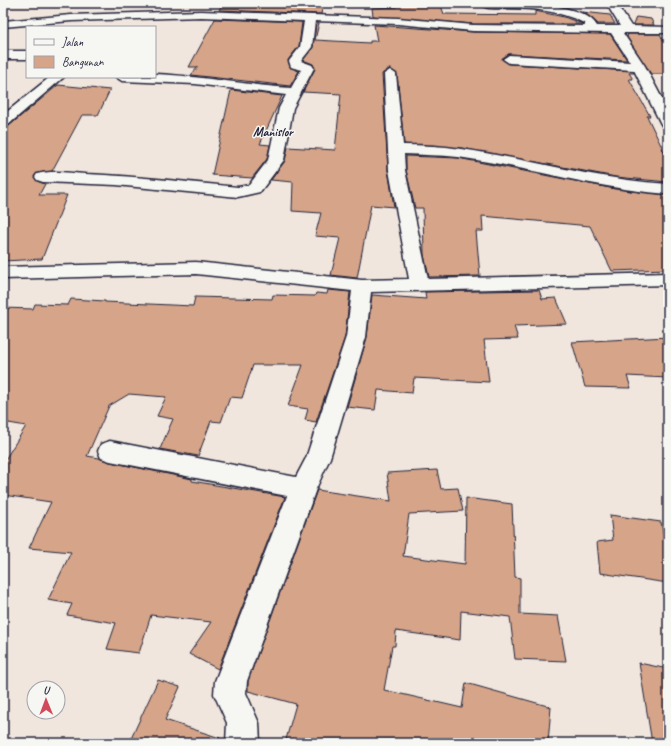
<svg xmlns="http://www.w3.org/2000/svg" width="671" height="746" font-family="Caveat,sans-serif">
<style>
.building{fill:#d6a589;stroke:#22223b}
.lines{fill:none;stroke-linecap:round;stroke-linejoin:round}
.minor-casing{stroke:#22223b;stroke-width:3}
.minor{fill:#f6f6f2;fill-rule:evenodd}
.labels{text-anchor:middle;stroke-width:3;stroke-linejoin:round;paint-order:stroke}
.far-quarter-label{font-size:13px;font-weight:bold;fill:#22223b;stroke:#f6f6f2}
</style>
<rect width="100%" height="100%" fill="#f0e6dd"/>
<filter id="ink" filterUnits="userSpaceOnUse"><feTurbulence type="fractalNoise" baseFrequency=".025" numOctaves="2"/><feDisplacementMap in="SourceGraphic" scale="8" xChannelSelector="R" yChannelSelector="G"/><feConvolveMatrix kernelMatrix="1 2 1 2 8 2 1 2 1" color-interpolation-filters="sRGB"/></filter>
<g filter="url(#ink)">
<path class="building" d="M223 3H300L323 4 321 14 219 10Z
M396 3H440L444 14 535 15V11L564 17 583 24H473L373 16 372 8 397 7Z
M582 12 610 15 615 24H598L590 17Z
M636 17 651 19 654 25H633Z
M215 19 302 22 299 46 288 60 290 67 299 71 290 86 191 75 198 67H189Z
M316 23H319L315 40 370 43V41H377L374 25 473 32 610 34 627 60 509 54 502 59 509 64 633 71 634 73H629L633 79H629L650 116H647L668 160V182L616 177 461 148 404 144 397 74 389 69 382 74 388 170 394 207 371 205 357 278 331 275 340 238 315 236 321 213 292 211 293 182 271 180 285 161 288 147 335 150 341 94 303 92 315 69 313 64 303 60 313 47Z
M628 34H660L668 49V74H651L627 37Z
M58 85 110 90 98 115H82L52 171 37 173 34 176 37 181 45 184 39 195H67L42 259 3 261V131Z
M231 90 282 96 260 144 270 145 267 159 252 178 212 175Z
M406 156 458 158 615 189 668 195V269L612 271 590 226 482 216 483 231H476L480 276 429 277 424 255 423 208H415L406 170Z
M328 290 350 292 345 337 316 422 305 420 308 409 288 406 303 365H253L242 398 230 397 221 422 211 421 198 456 160 449 173 419 157 416 166 397 129 394 109 406 87 456 99 458 110 462 192 479V481L285 497 218 669 189 654 211 622 151 615 139 653 107 649 116 623 67 615 72 604 48 600 71 552 29 548 51 502 3 495V463L26 426 3 422V308L33 309 35 304 68 305 71 299 105 301V302L193 306 195 297 272 299 273 295 315 296 316 293 327 294Z
M539 290 542 299 556 298 567 324 514 326 518 339 484 340 489 382 414 378 412 393 378 390 375 410 347 407 367 337 372 295 426 299 425 292Z
M668 337V378L627 376 631 388 585 387 572 342Z
M437 470 441 489 458 488 463 511 409 514 403 556 465 564 466 498 512 504 515 577 520 578V614L558 616 566 661 515 659 510 617 461 611 460 640 396 631 395 646H392L384 690 462 708 466 683 551 707 548 743H285L296 704 248 691V681L317 490 391 501 387 473Z
M610 515 661 522 668 559V583L600 573 597 542 613 540Z
M639 663 668 669V743H652Z
M158 680 180 687 165 720 220 738 219 743H129Z"/>
<g class="lines">
<defs>
<path id="minor" d="M480 3C506 3 584 0 597 26H620L606 3H616L631 26 668 27V33H623L645 66 668 110V128L663 127 661 124 634 70 509 63 503 59 509 55 630 62 611 33 473 31 398 24 315 21 312 47 301 61 312 65 314 68 293 108 284 160 260 192 238 197 116 185 43 182 37 180 35 177 37 174C52 170 70 173 86 174 137 176 187 182 238 187L249 185 268 160 279 108 286 95 195 84 122 81 116 77H155V74C201 76 245 85 291 88L301 70 291 67 289 61 300 47 304 21 201 17 71 21 3 27V21L71 15 201 11 398 18 473 25 585 26 584 23C558 10 532 8 503 8 494 8 485 10 480 3Z
M3 51H27V59H3Z
M390 70 396 74 403 145C422 145 442 146 461 149 530 159 597 180 668 184V194C596 189 529 167 458 157 440 155 422 155 404 154L405 170 428 279 668 273V285L371 292 366 337 330 458 316 489 247 681 246 693 259 723 260 743H226L227 723 214 694 215 681 287 496 110 461 101 458 98 451 101 444 110 441 296 477 306 458 346 337 352 291 196 274 3 279V267L196 262 362 280 409 279 389 170 384 74Z
M50 77H64L8 125 3 126V115Z"/>
</defs>
<use href="#minor" class="minor-casing"/>
<use href="#minor" class="minor"/>
</g>
</g>
<g class="labels">
<g class="far-quarter-label">
<text x="273" y="136">Manislor</text>
</g>
</g>
<rect width="671" height="746" fill="none" stroke="#f6f6f2" stroke-width="16"/>
<rect x="8" y="8" width="655" height="730" fill="none" stroke="#22223b" stroke-width="1.5" filter="url(#ink)"/>
<rect x="26" y="26" width="130" height="52" fill="#f6f6f2" stroke="#a1a1a9"/>
<rect x="34" y="39" width="20" height="6" fill="#f6f6f2" stroke="#a1a1a9"/>
<text x="62" y="46" font-size="12" fill="#22223b">Jalan</text>
<rect x="34" y="56" width="20" height="12" fill="#d6a589" stroke="#a1a1a9"/>
<text x="62" y="66" font-size="12" fill="#22223b">Bangunan</text>
<g transform="translate(46 700) rotate(359)"><circle r="19" fill="#f6f6f2" stroke="#a1a1a9"/>
<path d="M0-3L7 15L0 10L-7 15Z" fill="#d1495b"/>
<text y="-6" font-size="11" font-weight="bold" text-anchor="middle" fill="#22223b">U</text>
</g>
</svg>
